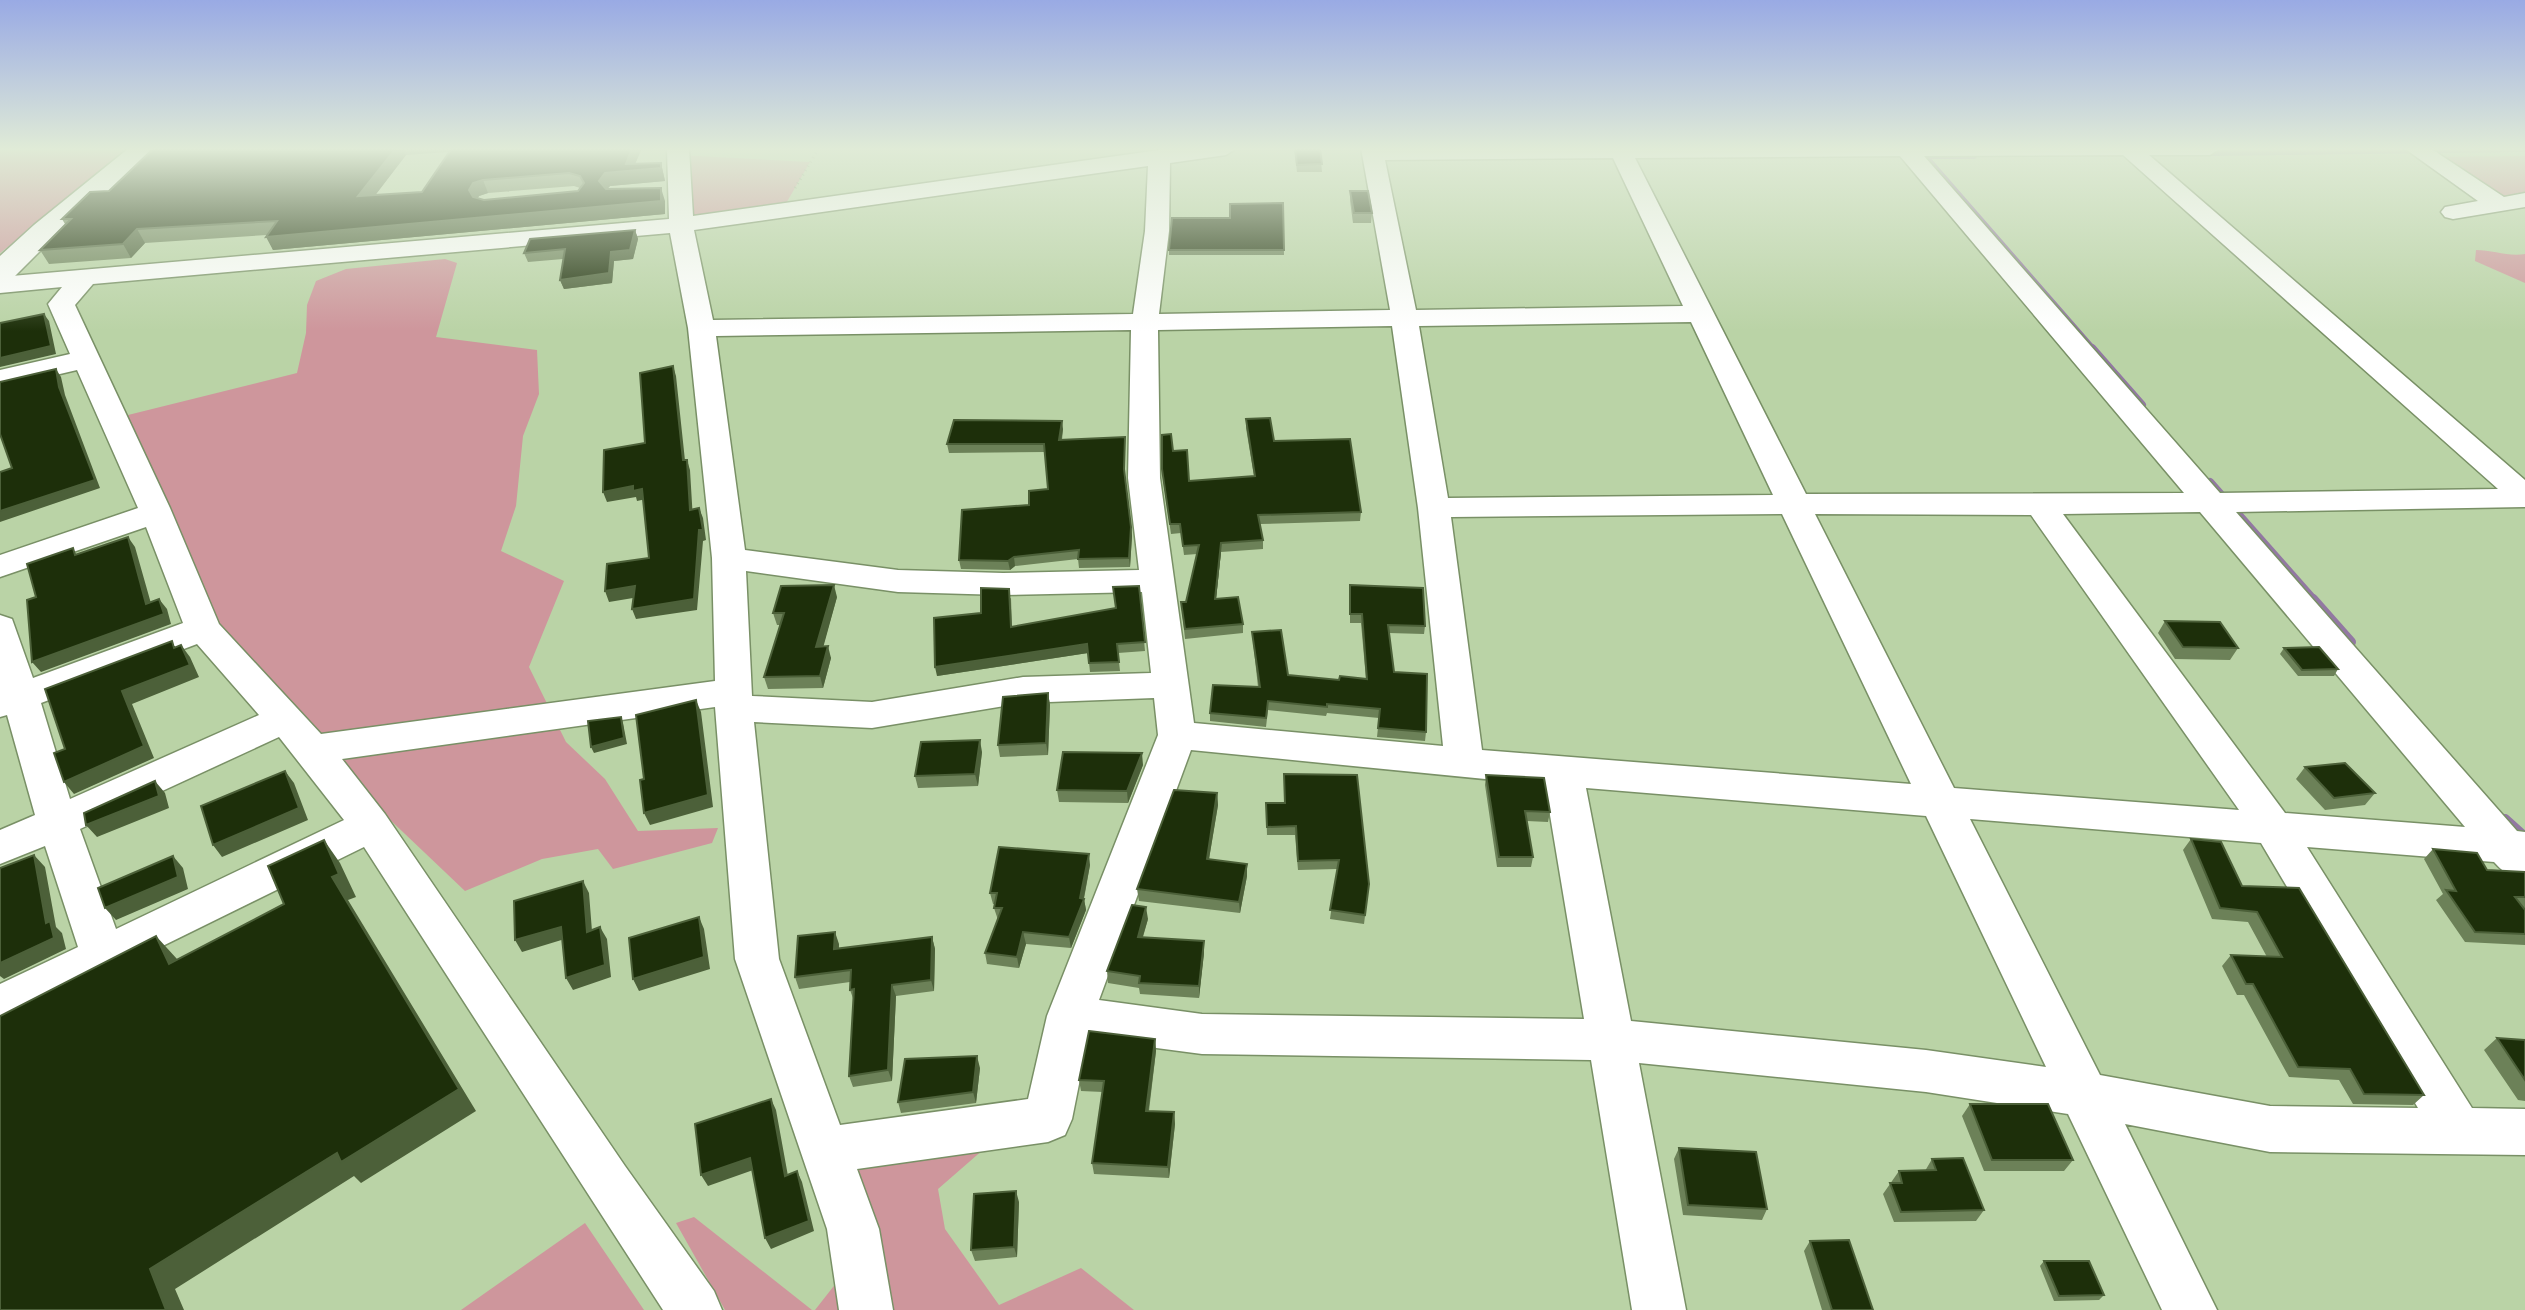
<svg xmlns="http://www.w3.org/2000/svg" width="2525" height="1310" font-family="Figtree,sans-serif">
<style>
.green{fill:#ce969c}
.lines{fill:none;stroke-linecap:round;stroke-linejoin:round}
.stream-far2{stroke:#9278a2;stroke-width:6}
.stream-far1{stroke:#9278a2;stroke-width:8}
.stream{stroke:#9278a2;stroke-width:10}
.minor-casing{stroke:#799066;stroke-width:3}
.major-casing{stroke:#799066;stroke-width:3}
.path{stroke:#8a9e79;stroke-width:3;stroke-dasharray:1 4;stroke-linecap:butt}
.minor{fill:#fff;fill-rule:evenodd}
.major{fill:#fff;fill-rule:evenodd}
.wall{fill:#6c8158;fill-rule:evenodd}
.shaded-wall{fill:#4c6039}
.building{fill:#1d2f0a;stroke:#4c6039;stroke-width:2;fill-rule:evenodd}
</style>
<rect width="100%" height="100%" fill="#bad3a6"/>
<path class="green" d="M0 148H133L0 253Z
M678 155 810 162 781 212 681 225Z
M2525 156V193L2492 199 2429 157Z
M2476 250C2492 250 2509 257 2525 254V283L2475 261Z
M445 259 457 263 436 337 537 350 539 394 523 436 516 506 501 551 564 581 529 667 566 742 605 779 638 831 718 828 712 843 613 869 598 849 542 859 465 891 284 719 203 629 126 446 128 415 297 373 306 333 307 305 316 281 346 269Z
M992 1142 938 1189 945 1229 999 1305 1081 1268 1134 1310H815L866 1245 838 1155Z
M694 1217 812 1310H725L676 1223Z
M585 1223 644 1310H461Z"/>
<g class="lines">
<path class="stream-far2" d="M1918 148 2094 350
M2205 153 2525 149
M1925 156H1974"/>
<path class="stream-far1" d="M2092 348 2142 405
M2210 482 2315 601"/>
<path class="stream" d="M2313 599 2351 642
M2505 819 2525 837"/>
<defs>
<path id="minor" d="M667 148H689L693 216 1159 150 1237 148 1226 155 1170 163 1169 231 1159 314 1390 310 1361 148H2221L2210 155H2149L2525 480V507L2236 512 2517 831 2525 832V874C2511 878 2503 872 2494 862L2307 847 2472 1108 2525 1109V1155L2270 1152 2125 1124 2217 1310H2162L2068 1114 1926 1092 1639 1063 1686 1310H1632L1591 1060 1202 1054 1088 1039 1072 1119 1065 1135 1048 1142 857 1169 879 1229 893 1310H839L827 1229 735 959 715 707 342 759 385 814 625 1166 714 1291 722 1310H663L364 847 0 1026V984L78 947 45 846 0 864V830L35 815 7 715 0 717V615L12 619 33 678 183 623 146 527 0 577V555L138 508 77 370 0 388V370L70 354 48 304 62 287 0 293V277L669 219ZM2123 155 2498 489 2220 493 1924 156ZM1900 156 2184 493 1806 494 1635 158ZM1613 158 1683 306 1416 310 1385 160ZM1148 166 1145 231 1133 314 713 320 694 230ZM670 233 688 328 712 558 715 681 321 734 219 624 170 508 75 305 93 284ZM1691 322 1773 495 1448 498 1419 326ZM1392 326 1418 508 1443 746 1194 723 1160 478 1158 330ZM1131 330 1128 478 1139 570 1003 573 898 570 745 550 716 336ZM2200 512 2465 827 2285 813 2063 514ZM1782 514 1911 784 1482 750 1451 517ZM1815 514 2031 515 2239 810 1954 788ZM746 571 898 592 1003 595 1142 592 1151 673 1023 677 872 702 752 696ZM197 644 259 715 70 799 41 703ZM1154 698 1158 735 1047 1016 1028 1099 840 1125 779 959 754 722 872 728 1023 703ZM279 737 344 820 116 929 80 829ZM1191 750 1545 785 1584 1019 1202 1014 1099 1000ZM1586 788 1926 816 2046 1067 1926 1050 1631 1021ZM1970 819 2261 843 2418 1108 2270 1106 2100 1075Z
M2404 148H2430L2504 197 2525 193V207L2453 219 2445 217 2441 212 2445 207 2478 201Z"/>
<path id="major" d="M129 148H159L54 237 11 280 0 282V256L34 225Z"/>
</defs>
<use href="#minor" class="minor-casing"/>
<use href="#major" class="major-casing"/>
<path class="path" d="M795 188 819 148"/>
<use href="#minor" class="minor"/>
<use href="#major" class="major"/>
</g>
<path class="wall" d="M154 148H642L635 164 661 163 665 181 610 186 607 189 665 201V214L273 250 267 235 145 243 131 258 49 264 40 250 65 224 62 219 109 191ZM449 152 422 192 375 195 406 155ZM574 186 580 188 578 191 484 200 478 198 479 196 488 193Z
M1294 148H1320L1322 172H1297Z
M1350 191 1372 213 1371 223H1353L1350 201Z
M1283 203 1284 255H1169V250L1230 218Z
M635 230 638 239 633 259 614 261 612 283 564 289 560 280 563 259 528 262 524 253Z
M1246 419 1361 512 1360 521 1260 524 1263 540V549L1221 552 1216 599 1243 624V633L1185 639 1181 602H1186L1197 554 1184 555 1181 533 1171 534 1163 478 1162 435 1173 451 1189 481 1254 476 1246 428Z
M1063 429 1062 440 1125 437V476L1132 536 1130 567 1079 568 1078 559 1015 566 1010 570 961 569 959 560 1029 505 1048 489 1045 452 949 453 947 444Z
M1350 585 1425 626 1424 634 1389 633 1394 672 1426 732 1425 741 1377 737 1379 718 1327 713 1326 716 1268 710 1266 727 1210 721V713L1258 687 1252 632 1288 675 1339 680 1366 679 1361 623H1350Z
M1139 586 1145 651 1118 653 1120 671 1090 672 1088 653 937 676 981 613 1011 598 1012 627 1115 608Z
M837 597 823 646 831 658 823 688 768 689 764 677 780 625H777L773 613Z
M2165 621 2238 648 2230 660 2175 659 2158 633Z
M2284 648 2338 669 2334 676H2298L2280 654Z
M1048 693 1050 705 1048 755 1000 757 998 745Z
M982 752 978 786 918 788 915 776Z
M1143 765 1128 803 1059 802 1057 790Z
M2305 767 2375 793 2365 805 2325 810 2296 779Z
M1486 775 1550 812 1548 822 1527 821 1533 857 1531 867H1497L1485 785Z
M1217 793 1218 805 1209 859 1247 864V876L1240 913 1139 901 1137 889Z
M1266 803 1369 884 1364 924 1330 919 1337 869 1298 870 1295 835H1267Z
M2191 839 2242 886 2424 1095 2413 1105 2353 1104 2339 1080 2289 1077 2244 995H2237L2222 966 2231 955 2267 957 2248 922 2212 919 2183 850Z
M2433 849 2487 870 2525 872V908H2523L2525 910V945L2465 942 2436 900 2443 894 2424 859Z
M1090 865 1084 899 1086 910 1071 948 1026 944 1019 968 987 964 985 953 998 920 994 908 995 904H993L990 893Z
M1148 919 1143 937 1204 941V953L1199 998 1140 994 1139 988 1108 983 1107 971Z
M932 937 935 949 934 991 896 996 892 1081 853 1087 849 1076 854 1001 850 990V982L799 989 795 977 839 944V949Z
M2497 1038 2525 1040V1101L2518 1100 2484 1050Z
M1155 1039 1156 1051 1149 1111 1174 1112 1175 1124 1169 1178 1094 1174 1092 1163 1103 1092 1081 1091 1079 1080Z
M980 1068 976 1103 901 1113 898 1102Z
M1970 1104 2073 1160 2064 1171H1984L1962 1116Z
M1679 1148 1767 1209 1762 1220 1683 1215 1674 1159Z
M1932 1159 1984 1210 1976 1221 1894 1222 1883 1194 1899 1171H1925Z
M1019 1202 1017 1257 975 1261 971 1250Z
M1810 1241 1873 1310H1822L1804 1251Z
M2044 1261 2104 1295 2099 1300 2054 1301 2040 1266Z"/>
<path class="shaded-wall" d="M396 148H403L406 155 364 210 358 196Z
M632 148H642L632 171 661 163 665 181 610 186 603 194 599 181 605 173 626 164Z
M483 180 488 193 479 196 474 203 469 190 473 183Z
M661 188 665 201V214L273 250 266 237Z
M137 229 145 243 131 258 123 244Z
M635 230 638 239 633 259 614 261 612 283 564 289 560 280 611 252Z
M44 314 49 321 56 354 0 367V358Z
M673 366 676 376 686 470 683 460Z
M56 369 61 377 65 395 100 488 0 522V511L59 387Z
M1062 421 1063 429 1060 449 1059 440Z
M687 460 690 470 693 520 690 510Z
M633 486 642 489 646 499 637 501 636 497 607 502 603 492Z
M699 508 703 518 706 540 703 541 697 610 636 619 632 609Z
M1131 527 1132 536 1130 567 1129 558Z
M128 537 135 547 154 614 146 604Z
M1221 543V552L1215 609V599Z
M1014 557 1015 566 1010 570 1008 561Z
M834 585 837 597 820 659 816 647Z
M635 586 639 597 609 602 605 591Z
M159 599 167 609 171 624 41 672 32 662Z
M1087 644 1088 653 937 676 935 667Z
M181 645 190 657 199 677 132 704 154 758 74 794 64 782 122 691Z
M828 646 831 658 823 688 820 676Z
M1048 693 1050 705 1048 755 1046 743Z
M696 700 701 712 713 807 650 825 644 813Z
M621 717 623 723 627 744 594 753 591 747Z
M980 740 982 752 978 786 975 774Z
M1142 753 1143 765 1128 803 1127 791Z
M285 771 294 783 308 820 222 857 213 845Z
M155 781 165 793 169 808 97 837 86 825Z
M1217 793 1218 805 1207 871V859Z
M324 840 340 863 356 897 348 900 476 1111 361 1183 354 1176 175 1289 184 1310H166L150 1269 332 877Z
M1089 854 1090 865 1083 902 1084 899 1086 910 1071 948 1069 937 1080 898Z
M34 855 45 867 56 927 62 933 66 949 4 979 0 976V963L46 923Z
M173 856 183 868 188 889 116 920 105 908Z
M1247 864V876L1240 913 1239 902Z
M583 881 589 893 593 944 587 932Z
M1146 907 1148 919 1139 949 1138 937Z
M699 917 704 929 710 969 639 991 633 979Z
M561 927 568 938 522 952 515 940Z
M600 927 607 939 611 977 573 990 566 978Z
M835 932 839 944 838 961 834 949Z
M1023 932 1026 944 1019 968 1017 957Z
M156 936 177 959 190 986 169 964Z
M932 937 935 949 934 991 931 980Z
M1204 941V953L1199 998V986Z
M892 985 896 996 892 1081 888 1070Z
M1155 1039 1156 1051 1147 1122 1146 1111Z
M977 1056 980 1068 976 1103 973 1092Z
M771 1099 776 1110 790 1187 785 1176Z
M1174 1112 1175 1124 1169 1178 1168 1167Z
M750 1158 756 1169 708 1186 701 1175Z
M797 1171 802 1182 814 1231 771 1249 765 1238Z
M1016 1191 1019 1202 1017 1257 1014 1247Z"/>
<path class="building" d="M154 148H396L358 196 422 192 452 148H632L626 164 661 163V168L605 173 599 181 606 189 661 188V201L266 237 277 221 137 229 123 244 40 250 71 219H62L90 192 109 191ZM569 173 580 176 584 183 578 191 484 200 473 197 469 190 473 183 483 180Z
M1295 148H1320L1322 164 1297 165Z
M1350 191H1368L1372 213H1354Z
M1283 203 1284 250H1169L1172 218H1230V204Z
M635 230 630 250 611 252 609 273 560 280 565 249 524 253 530 239Z
M44 314 51 346 0 358V323Z
M673 366 683 460H687L690 510 699 508 703 530H699L694 599 632 609 635 586 605 591 607 564 649 558 642 489 633 491V486L603 492 604 450 645 443 640 373Z
M56 369 59 387 95 480 0 511V472L12 468 0 434V382Z
M1270 418 1274 441 1350 439 1361 512 1258 515 1263 540 1221 543 1215 599 1238 597 1243 624 1185 629 1181 602H1186L1199 545 1183 546 1180 524H1170L1162 469V435L1171 434 1173 451 1187 450 1189 481 1255 476 1246 419Z
M954 420 1062 421 1059 440 1125 437 1124 469 1131 527 1129 558 1078 559 1079 550 1014 557 1008 561 959 560 962 510 1029 505V491L1048 489 1044 444H947Z
M128 537 146 604 159 599 164 614 32 662 27 600 36 597 27 564 73 548 75 555Z
M834 585 816 647 828 646 820 676 764 677 784 613H773L781 586Z
M1350 585 1423 588 1425 626 1388 625 1394 672 1427 674 1426 732 1378 728 1380 709 1327 704V707L1268 701 1266 718 1210 713 1213 685 1260 687 1252 632 1281 630 1288 675 1339 680 1340 676 1367 679 1362 614H1350Z
M1139 586 1145 642 1117 644 1119 662 1089 663 1087 644 935 667 934 618 981 613V588L1009 589 1011 627 1116 608 1113 587Z
M2165 621 2220 622 2238 648 2183 647Z
M172 641 174 648 181 645 190 665 122 691 144 746 64 782 54 753 65 749 45 689Z
M2319 647 2338 669 2302 670 2284 648Z
M1048 693 1046 743 998 745 1003 697Z
M696 700 708 795 644 813 640 780 644 779 636 715Z
M621 717 624 738 591 747 588 721Z
M980 740 975 774 915 776 921 742Z
M1063 752 1142 753 1127 791 1057 790Z
M2345 763 2375 793 2334 798 2305 767Z
M285 771 299 808 213 845 201 806Z
M1284 774 1357 775 1369 884 1365 915 1330 910 1339 860 1298 861 1296 826 1267 827 1266 803H1285Z
M1486 775 1544 778 1550 812 1525 811 1533 857H1499Z
M155 781 159 796 86 825 84 813Z
M1174 790 1217 793 1207 859 1247 864 1239 902 1137 889Z
M2191 839 2221 842 2242 886 2299 888 2424 1095 2364 1094 2350 1069 2298 1067 2253 984H2246L2231 955 2282 957 2257 912 2220 908Z
M324 840 339 874 332 877 459 1089 341 1162 337 1153 150 1269 166 1310H0V1016L156 936 169 964 284 904 268 866Z
M999 847 1089 854 1080 898 1084 899 1069 937 1023 932 1017 957 985 953 1002 908H994L997 893H990Z
M2433 849 2477 853 2487 870 2525 872V897H2515L2525 910V934L2475 932 2446 890 2456 891Z
M34 855 46 923 50 921 54 938 0 963V868Z
M173 856 178 877 105 908 98 888Z
M583 881 587 932 600 927 605 965 566 978 561 927 515 940 514 901Z
M1132 905 1146 907 1138 937 1204 941 1199 986 1139 983 1140 976 1107 971Z
M699 917 704 957 633 979 629 938Z
M835 932 834 949 932 937 931 980 892 985 888 1070 849 1076 854 989 850 990 851 970 795 977 798 936Z
M1089 1031 1155 1039 1146 1111 1174 1112 1168 1167 1092 1163 1104 1081 1079 1080Z
M2497 1038 2525 1040V1080Z
M977 1056 973 1092 898 1102 905 1059Z
M771 1099 785 1176 797 1171 809 1221 765 1238 750 1158 701 1175 695 1124Z
M1970 1104H2048L2073 1160H1992Z
M1679 1148 1756 1152 1767 1209 1688 1205Z
M1963 1158 1984 1210 1901 1212 1890 1183H1902L1899 1171 1936 1170 1932 1159Z
M1016 1191 1014 1247 971 1250 974 1194Z
M1849 1240 1873 1310H1832L1810 1241Z
M2044 1261H2089L2104 1295 2059 1296Z"/>
<linearGradient id="sky" x2="0" y2="1"><stop stop-color="#99aae4"/><stop offset="0.45" stop-color="#e0ebd7"/><stop offset="1" stop-color="#e0ebd7" stop-opacity="0"/></linearGradient>
<rect width="2525" height="331" fill="url(#sky)"/>
</svg>
